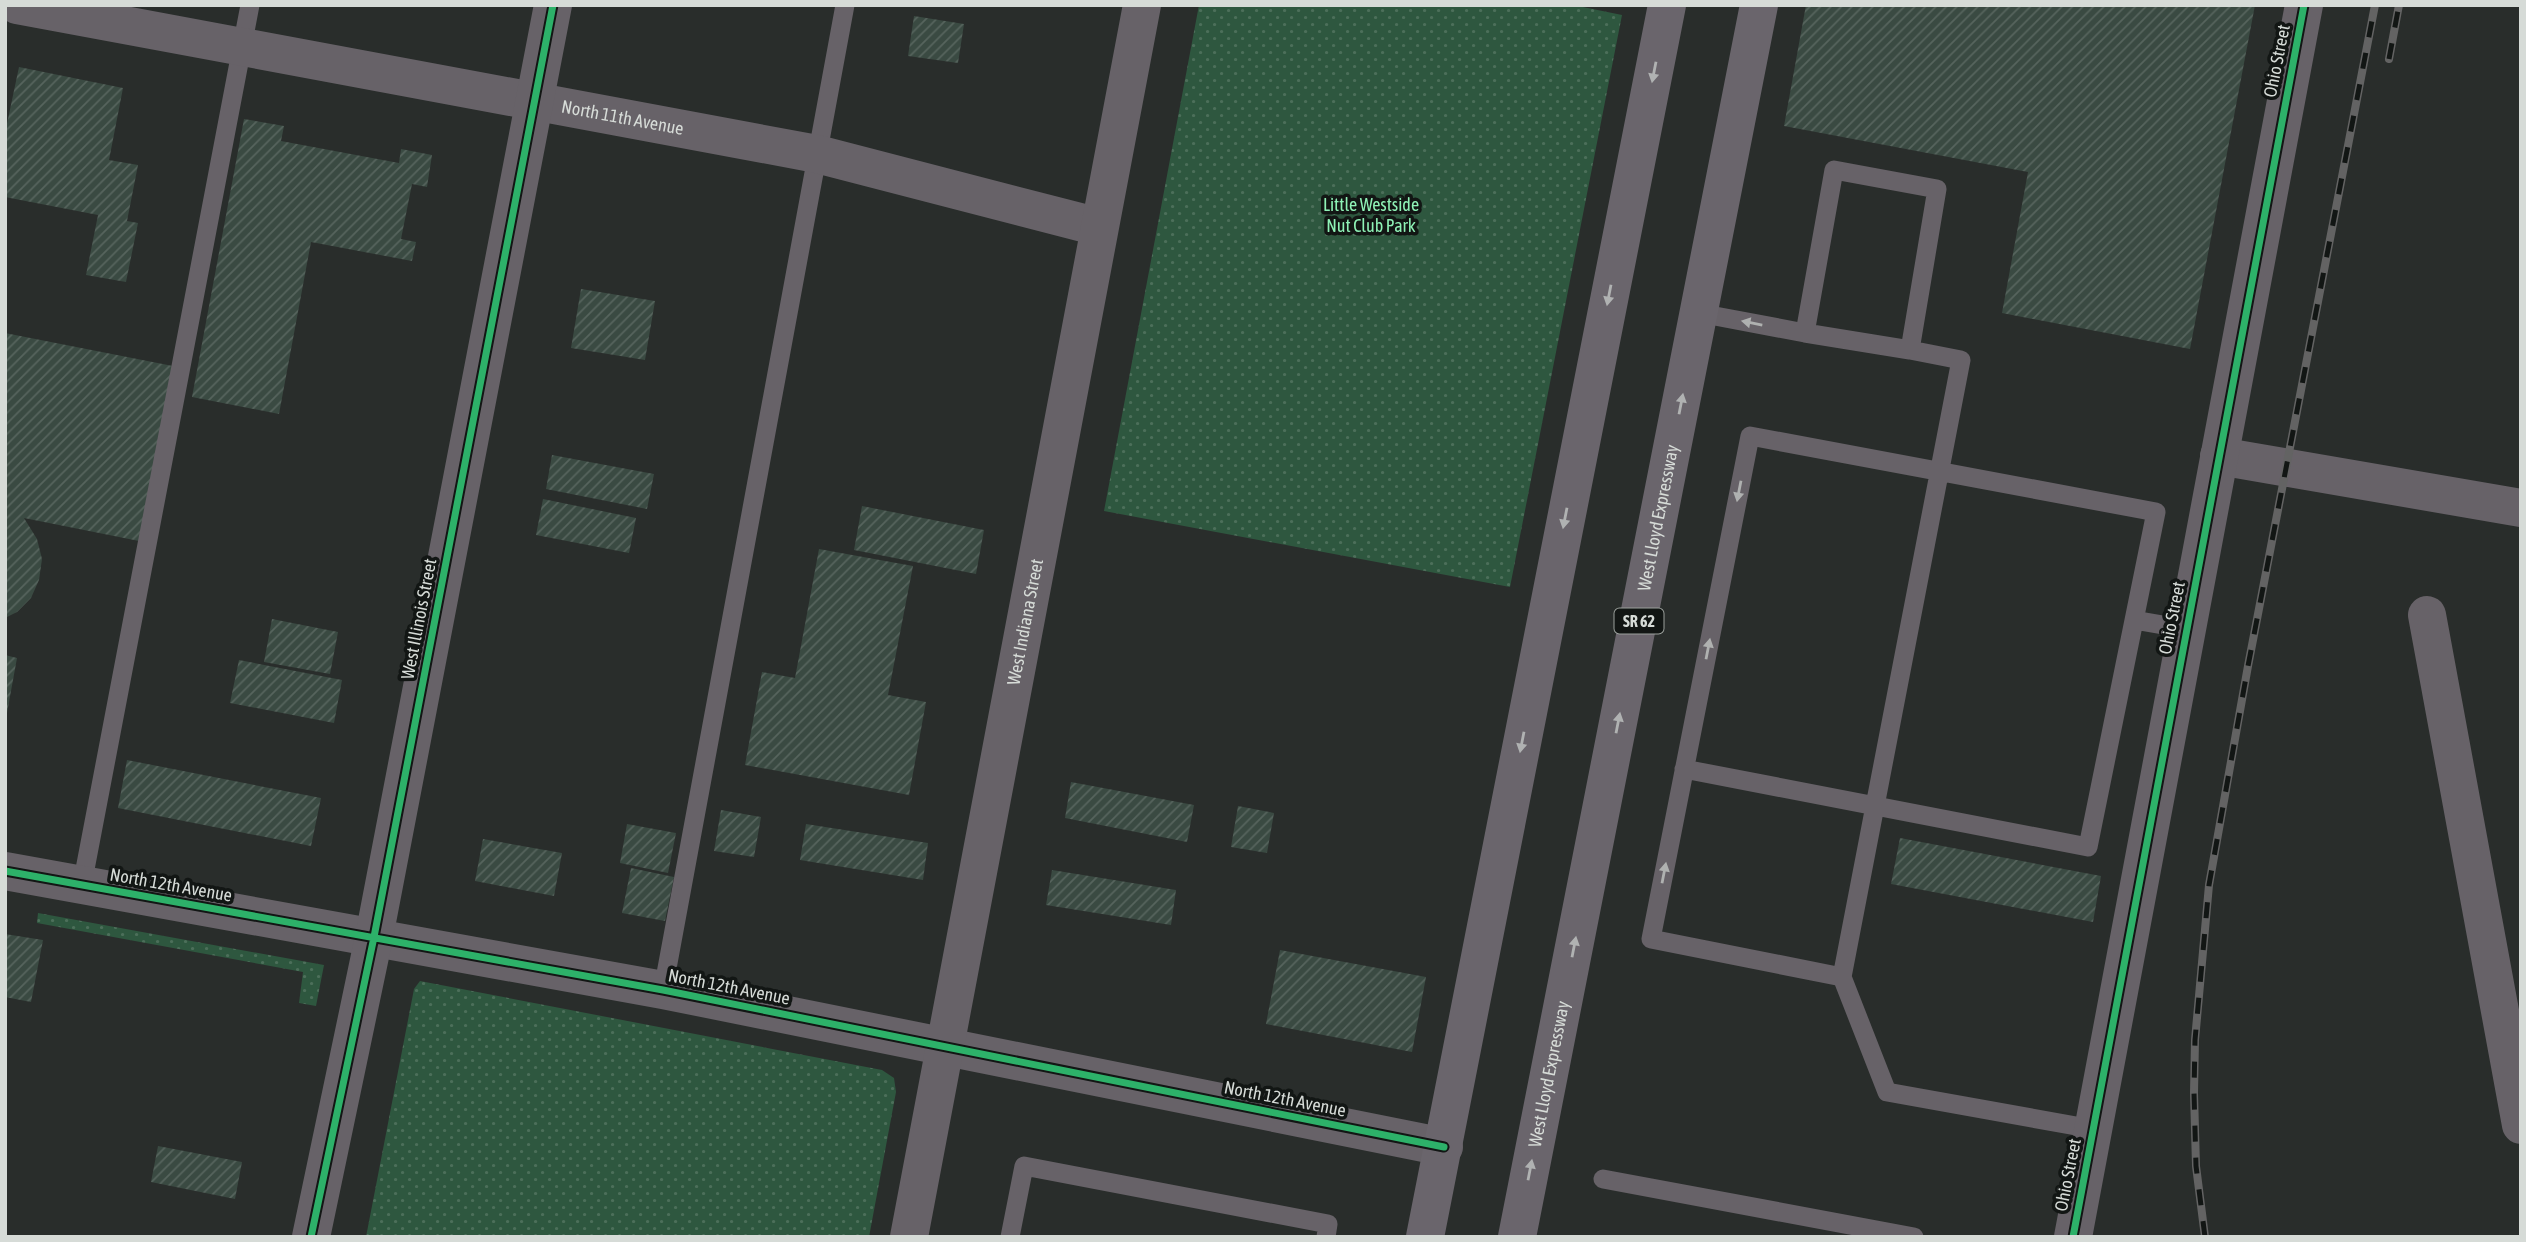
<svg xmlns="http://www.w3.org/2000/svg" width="2526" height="1242" font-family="'Asap Condensed',sans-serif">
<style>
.grass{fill:url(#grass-dots)}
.building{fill:url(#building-hatch)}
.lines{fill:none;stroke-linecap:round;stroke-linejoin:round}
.service{stroke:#676268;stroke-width:19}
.minor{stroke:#676268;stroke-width:38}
.tertiary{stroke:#676268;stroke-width:38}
.trunk{stroke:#6a656c;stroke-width:38}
.rail-casing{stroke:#636363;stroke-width:8}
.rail{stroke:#121614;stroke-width:5;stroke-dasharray:16;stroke-linecap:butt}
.cycleway-casing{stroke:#121614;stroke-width:11}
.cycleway{stroke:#2db169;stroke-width:7}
.oneway{fill:#b0b2b2}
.oneway2{fill:#afb1b0}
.labels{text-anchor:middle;stroke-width:7;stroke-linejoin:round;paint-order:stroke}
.shield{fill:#121614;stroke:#9ba09c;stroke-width:2}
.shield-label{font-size:16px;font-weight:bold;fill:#d6dbd7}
.street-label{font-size:18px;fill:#d6dbd7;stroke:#121614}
.park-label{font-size:18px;fill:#8ff2b6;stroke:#121614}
</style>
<defs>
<pattern id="grass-dots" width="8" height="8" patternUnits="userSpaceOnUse" patternTransform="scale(1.75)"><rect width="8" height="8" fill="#2e573f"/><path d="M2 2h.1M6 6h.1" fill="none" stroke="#4c6f5a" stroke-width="1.8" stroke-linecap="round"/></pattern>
<pattern id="building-hatch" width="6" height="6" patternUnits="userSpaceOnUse" patternTransform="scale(1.75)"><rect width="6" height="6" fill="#3a4a42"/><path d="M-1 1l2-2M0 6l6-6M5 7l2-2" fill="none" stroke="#56645d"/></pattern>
</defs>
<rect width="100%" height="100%" fill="#292d2b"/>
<path class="grass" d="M1199 5H1573L1622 15 1510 587 1104 511Z
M38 913 324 965 316 1006 299 1003 303 972 37 923Z
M420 981 882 1070 894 1078 896 1092 869 1237H366L414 989Z"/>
<path class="building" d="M1806 5H2255L2190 349 2002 313 2028 172 1784 126Z
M914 16 964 24 958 63 908 56Z
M19 67 123 88 109 160 138 165 127 221 138 223 126 282 86 275 98 215 5 197V133Z
M244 119 284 126 281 141 399 163 401 149 432 155 427 187 412 184 401 239 416 242 412 261 311 242 279 414 192 397Z
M581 289 655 301 645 360 571 348Z
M5 333 178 367 144 542 24 518 37 539 42 559 39 580 31 598 17 612 5 618Z
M552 455 654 474 647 509 546 489Z
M543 499 636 518 629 553 536 535Z
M862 506 984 530 976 574 854 550Z
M819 549 913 566 888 695 926 702 909 795 745 765 762 672 795 678Z
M272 619 338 632 330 674 264 662Z
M5 655 17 658 7 713H5Z
M239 660 342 680 334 723 230 703Z
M127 760 321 798 311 846 118 808Z
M1071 782 1194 805 1187 842 1065 818Z
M1238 806 1274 813 1267 853 1231 847Z
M721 810 761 817 754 857 714 851Z
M627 824 676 833 668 873 620 863Z
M806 824 928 843 923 880 800 860Z
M1900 838 2101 876 2093 922 1891 884Z
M483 839 562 853 554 896 475 881Z
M631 868 674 877 665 921 622 913Z
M1052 870 1176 890 1171 925 1046 905Z
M5 934 43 940 31 1002 5 997Z
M1280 950 1426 977 1412 1052 1266 1024Z
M158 1146 242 1162 235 1199 151 1182Z"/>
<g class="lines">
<path class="service" d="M1699 313 1805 333
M1910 350 1805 333 1834 170 1937 189 1910 350 1961 360 1842 977 1887 1092 2093 1129
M2134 620 2186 629
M1684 769 2088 847 2156 512 1750 436 1651 939 1842 977
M82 885 250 5
M663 990 845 5
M1603 1179 1914 1237
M1010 1237 1024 1166 1328 1224 1326 1237"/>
<g class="minor">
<path id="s1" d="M17 5 817 154 1099 227"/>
<path d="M2219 456 2521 508"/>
<path d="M2427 615 2521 1125"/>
<path d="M5 871 663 990 1444 1147"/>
<path d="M311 1237 374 937 553 5"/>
<path id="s2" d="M909 1237 1142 5"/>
</g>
<path class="tertiary" d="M2073 1237 2304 5"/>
<g class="trunk">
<path d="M1425 1237 1667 5"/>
<path id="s3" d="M1517 1237 1759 5"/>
</g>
<defs>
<path id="rail" d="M2389 59 2399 5
M2205 1237 2196 1166 2194 1093 2195 1040 2209 885 2248 666 2375 5"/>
</defs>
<use href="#rail" class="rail-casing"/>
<use href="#rail" class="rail"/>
<defs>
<path id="cycleway" d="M5 871 663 990 1444 1147
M311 1237 374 937 553 5
M2073 1237 2304 5"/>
</defs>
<use href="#cycleway" class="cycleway-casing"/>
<use href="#cycleway" class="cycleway"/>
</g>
<defs><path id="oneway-solid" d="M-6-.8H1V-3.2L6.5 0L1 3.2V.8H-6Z" transform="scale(1.75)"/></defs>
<g class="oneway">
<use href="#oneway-solid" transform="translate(1654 72) rotate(101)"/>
<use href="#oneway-solid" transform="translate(1609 295) rotate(101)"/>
<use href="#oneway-solid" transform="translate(1681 404) rotate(-79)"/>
<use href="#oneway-solid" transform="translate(1565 518) rotate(101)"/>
<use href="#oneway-solid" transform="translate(1618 723) rotate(-79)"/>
<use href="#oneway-solid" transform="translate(1522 742) rotate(101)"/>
<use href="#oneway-solid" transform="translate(1574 947) rotate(-79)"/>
<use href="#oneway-solid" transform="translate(1530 1170) rotate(-79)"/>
</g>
<g class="oneway2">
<use href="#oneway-solid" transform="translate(1752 323) rotate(-169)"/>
<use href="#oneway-solid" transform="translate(1739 491) rotate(101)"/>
<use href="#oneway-solid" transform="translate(1708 649) rotate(-79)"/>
<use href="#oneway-solid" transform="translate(1664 873) rotate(-79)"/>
</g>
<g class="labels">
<rect class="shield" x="1614.5" y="608.5" width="49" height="25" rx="5"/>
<g class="shield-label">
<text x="1639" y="627">SR 62</text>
</g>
<g class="street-label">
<text transform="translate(2277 61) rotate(-79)" y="6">Ohio Street</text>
<text dy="6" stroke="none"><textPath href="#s1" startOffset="616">North 11th Avenue</textPath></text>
<text dy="6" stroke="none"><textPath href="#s3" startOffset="733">West Lloyd Expressway</textPath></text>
<text transform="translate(2172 618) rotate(-79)" y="6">Ohio Street</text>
<text transform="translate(419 619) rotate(-79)" y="6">West Illinois Street</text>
<text dy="6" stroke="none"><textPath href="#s2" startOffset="626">West Indiana Street</textPath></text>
<text transform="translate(171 885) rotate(10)" y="6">North 12th Avenue</text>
<text transform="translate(729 987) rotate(11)" y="6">North 12th Avenue</text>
<text dy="6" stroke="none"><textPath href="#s3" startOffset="166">West Lloyd Expressway</textPath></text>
<text transform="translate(1285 1099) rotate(11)" y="6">North 12th Avenue</text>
<text transform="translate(2068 1175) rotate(-79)" y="6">Ohio Street</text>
</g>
<g class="park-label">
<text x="1371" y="211">Little Westside<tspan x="1371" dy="21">Nut Club Park</tspan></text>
</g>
</g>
<rect width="2526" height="1242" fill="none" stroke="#d6dbd7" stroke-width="14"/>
</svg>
